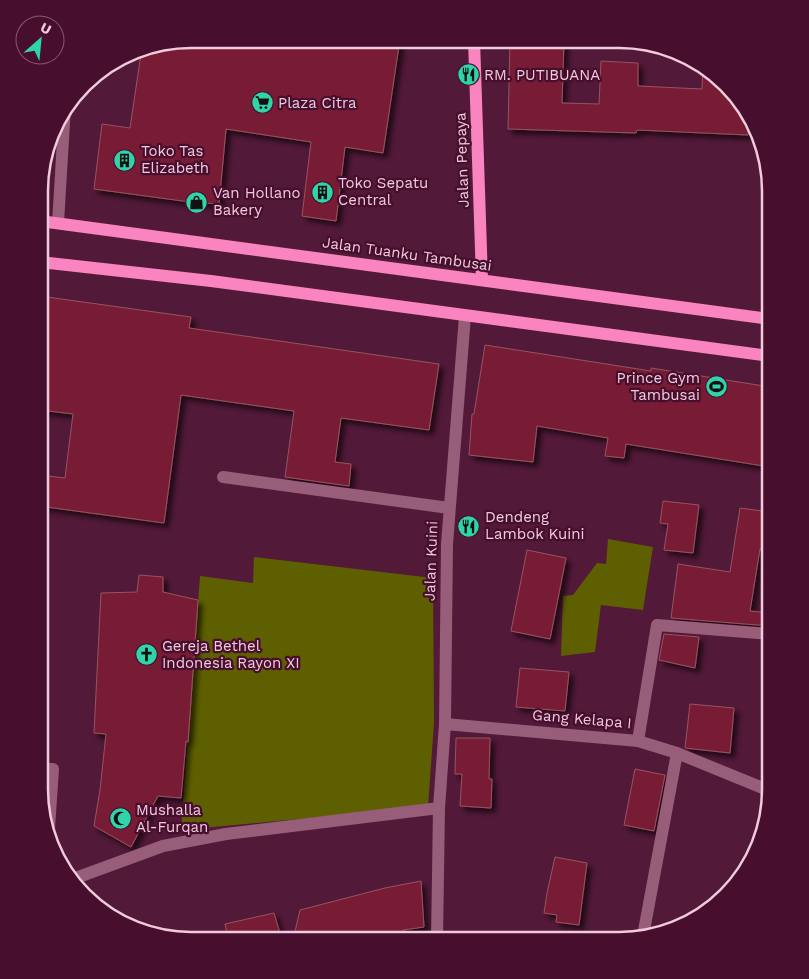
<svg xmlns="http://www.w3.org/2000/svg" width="809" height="979" font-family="'Work Sans',sans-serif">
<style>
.green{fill:#5e5f00}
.building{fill:#781c35;stroke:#98535f;filter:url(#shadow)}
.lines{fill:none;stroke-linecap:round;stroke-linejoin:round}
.minor{stroke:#975d79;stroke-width:12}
.major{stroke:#fa84bf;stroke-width:12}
.labels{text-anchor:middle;stroke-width:4.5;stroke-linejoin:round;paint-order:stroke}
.poi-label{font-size:15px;fill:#f0cbdb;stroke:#470e2e;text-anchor:start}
.street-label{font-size:15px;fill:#f0cbdb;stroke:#470e2e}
.rim{fill:none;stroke:#f0cbdb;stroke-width:2.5}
</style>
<defs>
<filter id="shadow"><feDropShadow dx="4.5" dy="4.5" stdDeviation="2.5" flood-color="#0009"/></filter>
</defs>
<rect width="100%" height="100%" fill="#521938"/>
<path class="green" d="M608 539 653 547 643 610 601 605 595 652 561 656 563 596 573 595 597 563 606 564Z
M254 557 433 578 434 723 428 807 181 830 200 576 253 583Z"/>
<path class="building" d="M190 39H400L383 153 345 147 336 221 302 216 311 142 226 129 219 204 190 202 94 189 102 124 130 128 142 47Z
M510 41 564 42 562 103 599 104 601 61 638 63V86L702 89 703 65 749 113 748 135 637 130 636 133 508 129Z
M40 296 191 317 189 328 439 364 429 430 341 418 335 462 351 464 349 486 285 477 294 411 181 395 164 523 39 506V475L65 478 73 414 40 410Z
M485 345 651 371V368L770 387V467L626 444 624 458 605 456 608 438 537 426 533 462 469 455 472 414H474Z
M663 501 699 505 693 553 664 550 668 524 660 523Z
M740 508 770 512 768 550 760 549 750 611 770 613V626L671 618 678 564 730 572Z
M527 550 566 558 550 639 511 631Z
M139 575 163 577V592L198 600 188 742 186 741 181 798 158 796 131 847 94 826 100 790 106 734 94 733 101 593 137 592Z
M664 634 699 637 695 668 659 660Z
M520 668 569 672 565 711 516 707Z
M690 704 734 708 730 753 685 748Z
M456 738H490L489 779H492L491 808 460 806 462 774H455Z
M635 769 665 775 654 831 624 825Z
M555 857 587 863 579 925 556 922 557 915 544 913 547 893Z
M421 881 424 927 403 930 406 940H293L300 910 385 888Z
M274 913 282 940H228L225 924Z"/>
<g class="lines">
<path class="minor" d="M58 223 65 107
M223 477 449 508
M445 724 638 741 677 753 765 789 770 790
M638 741 657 625 770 634
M39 769H53L49 828
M73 879 163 846 226 834 439 808
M643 936 677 753
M437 940 439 808 445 724 447 544 465 316"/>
<path class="major" d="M474 40 482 280
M40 221 770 319
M40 262 211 281 770 356"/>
</g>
<defs>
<symbol id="restaurant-disc" viewBox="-11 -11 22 22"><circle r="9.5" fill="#31d4a9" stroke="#470e2e"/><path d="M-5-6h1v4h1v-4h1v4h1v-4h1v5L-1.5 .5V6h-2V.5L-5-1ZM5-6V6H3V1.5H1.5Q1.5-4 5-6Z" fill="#111"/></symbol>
<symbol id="supermarket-disc" viewBox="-11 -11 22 22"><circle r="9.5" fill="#31d4a9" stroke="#470e2e"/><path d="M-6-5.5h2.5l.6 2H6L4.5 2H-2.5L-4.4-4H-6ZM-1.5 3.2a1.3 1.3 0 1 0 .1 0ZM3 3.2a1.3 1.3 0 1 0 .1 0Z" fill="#111"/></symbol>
<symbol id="building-disc" viewBox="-11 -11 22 22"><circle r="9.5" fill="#31d4a9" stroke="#470e2e"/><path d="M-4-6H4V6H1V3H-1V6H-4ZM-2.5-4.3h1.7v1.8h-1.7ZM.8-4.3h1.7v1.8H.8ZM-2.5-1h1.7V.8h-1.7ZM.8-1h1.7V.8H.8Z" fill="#111"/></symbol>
<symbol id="shop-disc" viewBox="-11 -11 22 22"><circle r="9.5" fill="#31d4a9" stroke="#470e2e"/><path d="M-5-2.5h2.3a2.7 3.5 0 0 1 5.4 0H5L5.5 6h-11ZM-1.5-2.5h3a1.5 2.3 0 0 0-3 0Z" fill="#111"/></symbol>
<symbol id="stadium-disc" viewBox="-11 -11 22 22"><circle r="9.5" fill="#31d4a9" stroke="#470e2e"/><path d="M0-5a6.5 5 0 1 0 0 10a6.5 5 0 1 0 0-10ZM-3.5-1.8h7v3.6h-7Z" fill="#111"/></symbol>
<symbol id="church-disc" viewBox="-11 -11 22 22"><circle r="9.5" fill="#31d4a9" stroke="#470e2e"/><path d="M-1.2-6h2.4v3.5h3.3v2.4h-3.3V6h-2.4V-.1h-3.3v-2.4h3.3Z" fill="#111"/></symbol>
<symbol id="mosque-disc" viewBox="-11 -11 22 22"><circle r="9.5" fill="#31d4a9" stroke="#470e2e"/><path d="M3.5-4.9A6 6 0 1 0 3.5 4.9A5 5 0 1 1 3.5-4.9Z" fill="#111"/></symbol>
</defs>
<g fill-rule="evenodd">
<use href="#restaurant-disc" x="456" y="62" width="25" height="25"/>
<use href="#supermarket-disc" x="250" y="90" width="25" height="25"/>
<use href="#building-disc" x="112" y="148" width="25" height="25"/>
<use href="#building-disc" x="310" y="180" width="25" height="25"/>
<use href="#shop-disc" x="184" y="190" width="25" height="25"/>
<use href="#stadium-disc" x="704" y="374" width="25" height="25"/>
<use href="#restaurant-disc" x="456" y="514" width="25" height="25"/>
<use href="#church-disc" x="134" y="642" width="25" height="25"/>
<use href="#mosque-disc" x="108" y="806" width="25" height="25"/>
</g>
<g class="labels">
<g class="poi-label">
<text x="484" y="80">RM. PUTIBUANA</text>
<text x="278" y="108">Plaza Citra</text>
<text x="141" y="156">Toko Tas<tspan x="141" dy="17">Elizabeth</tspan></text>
<text x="338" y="188">Toko Sepatu<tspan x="338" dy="17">Central</tspan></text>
<text x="213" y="198">Van Hollano<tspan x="213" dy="17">Bakery</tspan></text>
<text x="700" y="383" text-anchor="end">Prince Gym<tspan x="700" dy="17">Tambusai</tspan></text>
<text x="485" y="522">Dendeng<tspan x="485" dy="17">Lambok Kuini</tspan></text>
<text x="162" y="651">Gereja Bethel<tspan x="162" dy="17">Indonesia Rayon XI</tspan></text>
<text x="136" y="815">Mushalla<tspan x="136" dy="17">Al-Furqan</tspan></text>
</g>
<g class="street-label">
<text transform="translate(462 160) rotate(-92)" y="5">Jalan Pepaya</text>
<text transform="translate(407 254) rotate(8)" y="5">Jalan Tuanku Tambusai</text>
<text transform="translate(431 561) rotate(-88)" y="5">Jalan Kuini</text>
<text transform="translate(582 719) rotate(5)" y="5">Gang Kelapa I</text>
</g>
</g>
<path d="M0 0H809V979H0ZM191 48H619A143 143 0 0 1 762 191V789A143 143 0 0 1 619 932H191A143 143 0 0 1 48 789V191A143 143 0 0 1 191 48Z" fill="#470e2e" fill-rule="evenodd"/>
<path class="rim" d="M191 48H619A143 143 0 0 1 762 191V789A143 143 0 0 1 619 932H191A143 143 0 0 1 48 789V191A143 143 0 0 1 191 48Z"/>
<g transform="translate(40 40) rotate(27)"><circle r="24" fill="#470e2e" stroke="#8b5a73"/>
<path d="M0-4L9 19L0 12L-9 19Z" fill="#31d4a9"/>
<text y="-8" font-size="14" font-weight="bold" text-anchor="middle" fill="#f0cbdb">U</text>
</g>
</svg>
